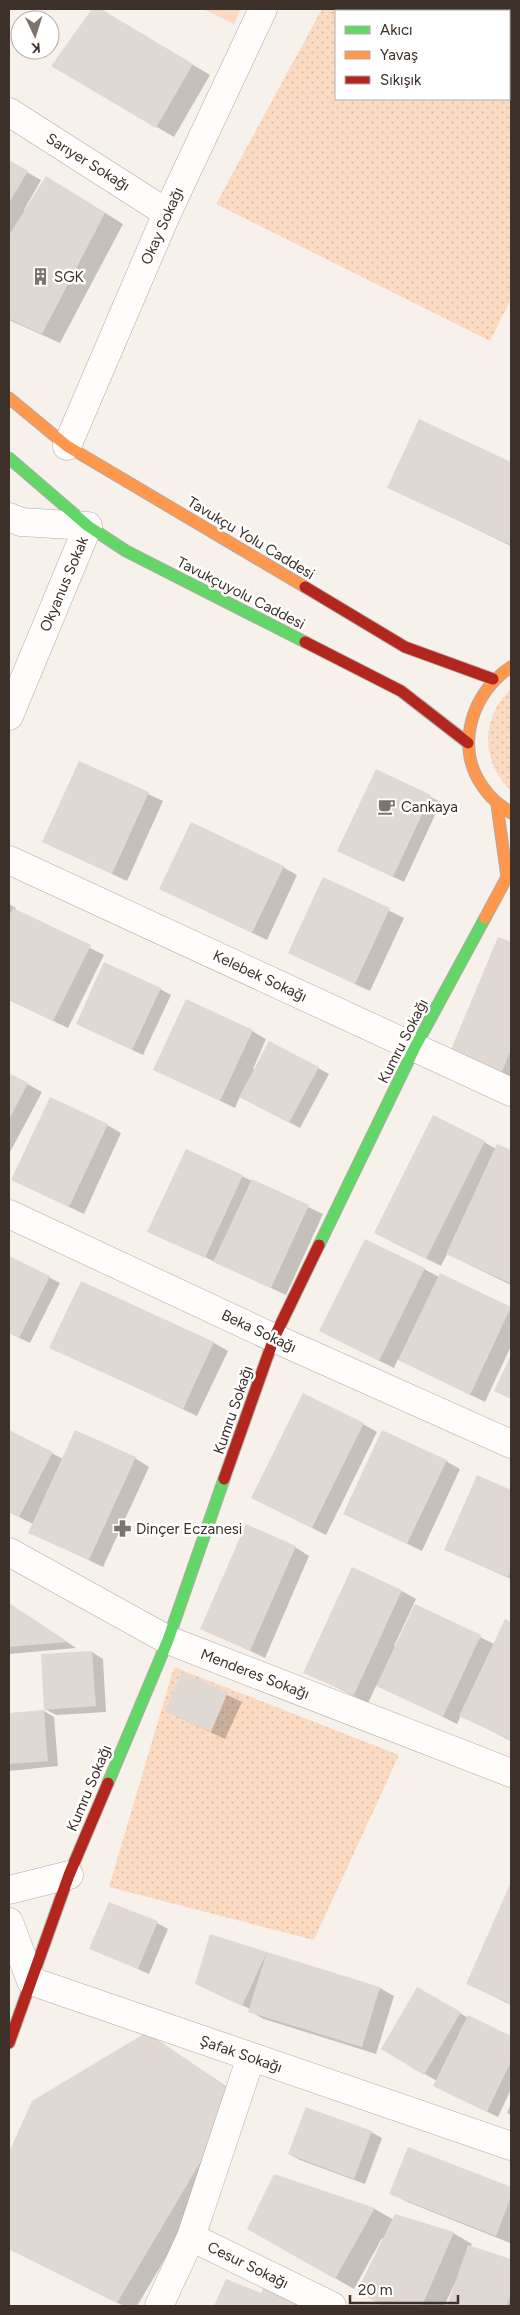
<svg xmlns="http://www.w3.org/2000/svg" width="520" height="2315" font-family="Figtree,sans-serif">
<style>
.grass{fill:url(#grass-dots);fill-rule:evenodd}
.garden{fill:#fbdac2}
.shadow{fill:#0003}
.building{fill:#e0d8d2}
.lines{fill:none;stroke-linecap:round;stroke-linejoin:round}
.street-casing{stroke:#b1aaa4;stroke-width:29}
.fast-casing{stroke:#b1aaa4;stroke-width:13}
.slow-casing{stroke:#b1aaa4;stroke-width:13}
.jam-casing{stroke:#b1aaa4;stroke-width:13}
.street{stroke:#fefdfc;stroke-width:28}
.fast{stroke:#63d668;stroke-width:11}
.slow{stroke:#ff974d;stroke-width:11}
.jam{stroke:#b3261e;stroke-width:11}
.labels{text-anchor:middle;stroke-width:5;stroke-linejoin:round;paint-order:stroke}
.street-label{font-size:15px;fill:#3d3129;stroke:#fff}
.poi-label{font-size:15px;fill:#3d3129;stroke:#fff;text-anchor:start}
</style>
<defs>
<pattern id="grass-dots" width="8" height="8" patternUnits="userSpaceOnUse" patternTransform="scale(1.25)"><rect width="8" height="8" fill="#fbdac2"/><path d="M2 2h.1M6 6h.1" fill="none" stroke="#d8bca7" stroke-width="1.8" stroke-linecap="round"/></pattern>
</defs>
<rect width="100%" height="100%" fill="#f7f1ec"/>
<path class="grass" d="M322 9H511V299L490 341 216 204ZM336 11H509V99H336Z
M511 689V791C481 762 480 718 511 689Z
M174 1667 399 1755 314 1940 109 1887Z"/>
<path class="garden" d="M203 9H241L234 24Z"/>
<path class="shadow" d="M94 9H99L210 75 174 137 53 66Z
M9 162 41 180 24 210 26 211 65 188 123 224 60 343 9 320Z
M419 421 511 464V546L389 487Z
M80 762 163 801 127 881 44 842Z
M376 771 441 802 404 882 339 851Z
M283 867 297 875 267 940 160 888Z
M324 879 404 918 370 991 289 953Z
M9 904 16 908 15 910 104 955 68 1028 9 1000Z
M499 938 511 943V1081L465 1060Z
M160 989 171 995 143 1055 77 1023Z
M252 1031 266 1039 253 1069 318 1068 329 1074 300 1128 240 1096 235 1108 154 1069Z
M9 1074 42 1092 9 1154Z
M107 1125 121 1133 84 1214 13 1180Z
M484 1142 496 1149 497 1145 511 1152V1285L447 1254 441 1266 390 1241Z
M186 1150 323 1214 286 1295 149 1231Z
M9 1257 60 1283 30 1343 9 1333Z
M424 1269 439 1277 440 1275 511 1308V1346L485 1402 398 1359 394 1368 320 1331Z
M214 1343 228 1351 197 1416 51 1347Z
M363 1424 377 1432 326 1535 253 1498Z
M9 1431 63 1459 135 1458 149 1467 103 1567 30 1532 33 1524 9 1512Z
M446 1461 460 1469 422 1551 344 1513Z
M478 1476 511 1491V1579L446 1550Z
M295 1547 309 1556 265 1658 202 1628Z
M402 1591 416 1599 394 1646 396 1647 416 1606 494 1644 505 1621 511 1624V1741L461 1715 457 1724 377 1684 368 1703 305 1672Z
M9 1604 76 1648 9 1654Z
M92 1652 103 1659 106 1712 56 1715 45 1709Z
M183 1674 242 1702 225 1739 166 1711Z
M44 1711 54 1717 58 1766 9 1771V1714Z
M511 1885V2005L467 1983Z
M157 1923 168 1929 149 1974 91 1948Z
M210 1936 380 1988 394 1996 376 2054 264 2019 249 2011 250 2009 207 1989Z
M418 1988 468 2018 511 2038V2089L498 2117 446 2092 437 2081 382 2049Z
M147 2033 242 2097 223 2161 137 2306H124L9 2249V2155L33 2102Z
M511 2103V2115L507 2113Z
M371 2132 382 2138 365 2184 300 2160 289 2154Z
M408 2148 511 2189 510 2243 405 2201 391 2193Z
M274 2176 375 2209 394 2220 396 2216 453 2233 472 2244 470 2247 511 2260V2306H449L456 2285H454L444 2306H384L358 2291 384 2239 382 2238 354 2289 249 2229Z
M226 2280 262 2295 266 2285 299 2306H215Z"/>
<path class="building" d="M92 9H101L193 64 156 128 51 66Z
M9 160 28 171 9 203Z
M46 176 105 213 42 334 9 319V235Z
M419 419 511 462V545L387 488Z
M79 761 149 792 112 874 42 842Z
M376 769 431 795 393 877 337 851Z
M191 822 284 866 252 933 159 889Z
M323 877 390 908 355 984 288 953Z
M13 908 91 945 53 1021 9 1000V916Z
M498 937 511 942V1050L501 1074 450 1052Z
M104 962 161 988 132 1050 76 1024Z
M186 999 253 1030 220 1101 153 1070Z
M269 1041 319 1067 289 1123 239 1097Z
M9 1073 28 1083 9 1120Z
M50 1097 108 1124 69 1207 11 1180Z
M433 1115 485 1141 426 1259 374 1233Z
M497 1144 511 1150V1280L510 1283 446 1254Z
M186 1149 243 1175 205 1258 147 1232Z
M252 1179 309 1205 271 1288 213 1262Z
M365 1239 425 1268 379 1361 319 1331Z
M9 1256 50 1276 19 1338 9 1333Z
M440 1273 511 1307 470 1395 398 1360Z
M81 1281 214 1342 183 1409 49 1348Z
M511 1355V1399L494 1391Z
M303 1393 364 1423 312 1528 251 1498Z
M9 1430 53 1452 19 1517 9 1512Z
M75 1430 136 1457 89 1560 28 1533Z
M382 1430 447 1460 407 1544 343 1514Z
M477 1475 511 1490V1570L508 1577 444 1550Z
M246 1524 296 1546 250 1651 200 1629Z
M352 1567 402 1590 354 1695 303 1673Z
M9 1603 68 1642 9 1647Z
M415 1604 481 1635 443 1717 376 1686Z
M505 1619 511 1622V1740L459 1716Z
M92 1651 96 1706 44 1710 41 1654Z
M182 1672 228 1692 211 1732 165 1711Z
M44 1710 48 1761 9 1764V1713Z
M511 1882V2004L466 1984Z
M109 1902 158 1921 138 1969 89 1949Z
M210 1934 267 1952 242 2006 195 1984Z
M267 1952 380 1987 362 2047 248 2012Z
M417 1987 461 2012 424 2075 381 2049Z
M468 2015 511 2036V2061L487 2112 433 2086Z
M147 2032 226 2087 207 2151 117 2303 9 2249V2152L32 2101Z
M306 2107 372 2131 354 2179 288 2154Z
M408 2147 511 2187V2197L496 2236 389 2194Z
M274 2174 375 2208 335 2279 247 2229Z
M395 2214 454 2232 422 2306H382L357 2291Z
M468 2245 511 2259V2295L506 2306H447Z
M226 2279 261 2293 265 2283 285 2292 282 2297 296 2303 294 2306H214Z"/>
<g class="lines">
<defs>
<path id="street" d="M9 112 167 213
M67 446 167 213 263 9
M9 517 21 522 88 526 9 716
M9 860 511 1092
M9 1214 274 1338 511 1444
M9 1552 168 1640 511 1773
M9 1890 69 1875
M9 1922 31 1981 511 2146
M191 2237 332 2306
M159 2306 191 2237 251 2057"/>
<path id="fast" d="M9 458 88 526 126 551 305 642
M319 1245 415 1047 485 918
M108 1783 168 1640 224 1479"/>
<path id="slow" d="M9 398 67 446 305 587
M511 667C472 692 454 747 483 787 490 798 500 805 511 813
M485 918 507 877 497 805"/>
<path id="jam" d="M305 587 405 647 493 679
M305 642 401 691 468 743
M224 1479 274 1338 319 1245
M9 2043 69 1875 108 1783"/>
</defs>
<use href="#street" class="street-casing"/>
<use href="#fast" class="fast-casing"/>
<use href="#slow" class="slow-casing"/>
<use href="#jam" class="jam-casing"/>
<use href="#street" class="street"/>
<use href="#fast" class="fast"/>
<use href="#slow" class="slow"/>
<use href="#jam" class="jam"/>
</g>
<defs>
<symbol id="building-bare" viewBox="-9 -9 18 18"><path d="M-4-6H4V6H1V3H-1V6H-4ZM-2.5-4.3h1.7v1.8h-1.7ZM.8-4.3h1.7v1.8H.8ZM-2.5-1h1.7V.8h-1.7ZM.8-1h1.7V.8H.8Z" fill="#7e746d" stroke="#fff" stroke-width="2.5" paint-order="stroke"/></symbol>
<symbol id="cafe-bare" viewBox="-9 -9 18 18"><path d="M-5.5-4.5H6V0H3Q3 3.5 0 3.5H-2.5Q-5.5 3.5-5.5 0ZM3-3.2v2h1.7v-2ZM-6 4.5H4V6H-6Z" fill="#7e746d" stroke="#fff" stroke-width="2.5" paint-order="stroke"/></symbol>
<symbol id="pharmacy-bare" viewBox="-9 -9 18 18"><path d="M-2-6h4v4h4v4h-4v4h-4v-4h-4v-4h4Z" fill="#7e746d" stroke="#fff" stroke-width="2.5" paint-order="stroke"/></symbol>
</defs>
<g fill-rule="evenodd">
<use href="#building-bare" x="28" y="264" width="25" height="25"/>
<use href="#cafe-bare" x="374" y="794" width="25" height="25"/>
<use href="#pharmacy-bare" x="110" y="1516" width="25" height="25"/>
</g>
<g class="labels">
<g class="street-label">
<text transform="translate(88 162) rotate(32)" y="5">Sarıyer Sokağı</text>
<text transform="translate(162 226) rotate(-66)" y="5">Okay Sokağı</text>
<text transform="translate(251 538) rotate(31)" y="5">Tavukçu Yolu Caddesi</text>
<text transform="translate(64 584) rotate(-67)" y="5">Okyanus Sokak</text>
<text transform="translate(241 593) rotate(27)" y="5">Tavukçuyolu Caddesi</text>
<text transform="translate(260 976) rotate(25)" y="5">Kelebek Sokağı</text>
<text transform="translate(403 1041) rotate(-63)" y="5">Kumru Sokağı</text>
<text transform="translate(259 1331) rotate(25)" y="5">Beka Sokağı</text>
<text transform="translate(233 1410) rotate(-71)" y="5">Kumru Sokağı</text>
<text transform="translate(255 1674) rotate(21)" y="5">Menderes Sokağı</text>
<text transform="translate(89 1788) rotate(-67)" y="5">Kumru Sokağı</text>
<text transform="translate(241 2054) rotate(19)" y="5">Şafak Sokağı</text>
<text transform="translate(248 2265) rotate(26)" y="5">Cesur Sokağı</text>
</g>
<g class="poi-label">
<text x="54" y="282">SGK</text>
<text x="401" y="812">Cankaya</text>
<text x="136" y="1534">Dinçer Eczanesi</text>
</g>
</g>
<rect width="520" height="2315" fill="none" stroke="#3d3129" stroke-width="20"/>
<rect x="335" y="10" width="175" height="90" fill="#ffffff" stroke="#b1ada9"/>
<rect x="345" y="26" width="25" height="8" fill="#63d668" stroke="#b1ada9"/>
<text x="380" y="35" font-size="15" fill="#3d3129">Akıcı</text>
<rect x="345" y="51" width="25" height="8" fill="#ff974d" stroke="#b1ada9"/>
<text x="380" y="60" font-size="15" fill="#3d3129">Yavaş</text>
<rect x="345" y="76" width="25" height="8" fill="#b3261e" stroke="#b1ada9"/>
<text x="380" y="85" font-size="15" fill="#3d3129">Sıkışık</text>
<g transform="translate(35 35) rotate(176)"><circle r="24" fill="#ffffff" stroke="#b1ada9"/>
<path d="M0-4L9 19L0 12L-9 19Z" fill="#7e746d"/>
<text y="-8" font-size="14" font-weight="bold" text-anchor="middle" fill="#3d3129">K</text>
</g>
<path d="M350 2295v8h108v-8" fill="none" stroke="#3d3129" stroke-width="2.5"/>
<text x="358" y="2295" font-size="15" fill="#3d3129" stroke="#ffffff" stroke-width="4" paint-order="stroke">20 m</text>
</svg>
